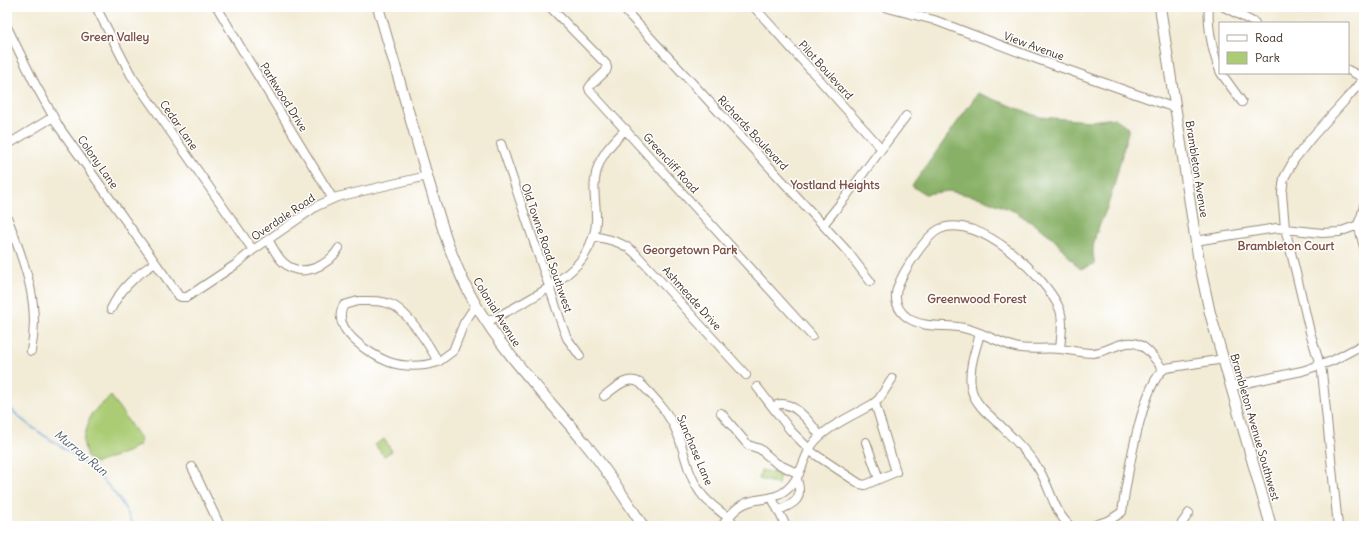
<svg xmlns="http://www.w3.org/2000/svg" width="1371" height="533" font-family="Delius,sans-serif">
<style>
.green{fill:#abcc75;stroke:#737b4a}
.forest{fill:#88b066;stroke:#626d42}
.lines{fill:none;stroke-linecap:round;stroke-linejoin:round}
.stream{stroke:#6da7dd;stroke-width:1.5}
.minor-casing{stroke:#968a7a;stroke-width:10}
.major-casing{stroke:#968a7a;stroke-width:12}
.minor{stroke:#fff;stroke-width:8}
.major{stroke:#fff;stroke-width:10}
.labels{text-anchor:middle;stroke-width:3;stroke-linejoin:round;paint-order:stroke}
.street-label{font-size:11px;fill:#3b2a1e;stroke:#fff}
.neighbourhood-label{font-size:12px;font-weight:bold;fill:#7e5448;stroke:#fff}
.water-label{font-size:12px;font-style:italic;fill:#4f5c6a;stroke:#fff}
</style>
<rect width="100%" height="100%" fill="#fff"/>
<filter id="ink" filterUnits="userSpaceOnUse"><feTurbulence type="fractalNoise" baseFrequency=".025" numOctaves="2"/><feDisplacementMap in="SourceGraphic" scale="8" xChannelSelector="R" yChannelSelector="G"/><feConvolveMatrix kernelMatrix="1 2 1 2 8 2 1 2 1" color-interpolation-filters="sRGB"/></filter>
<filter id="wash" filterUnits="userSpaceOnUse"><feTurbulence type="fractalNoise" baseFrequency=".012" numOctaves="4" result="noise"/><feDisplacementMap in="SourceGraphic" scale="16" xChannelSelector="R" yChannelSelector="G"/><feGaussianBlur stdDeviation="0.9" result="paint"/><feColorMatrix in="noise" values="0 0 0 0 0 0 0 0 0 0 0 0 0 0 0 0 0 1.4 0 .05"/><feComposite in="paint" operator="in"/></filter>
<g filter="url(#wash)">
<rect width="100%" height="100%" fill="#f2ebd5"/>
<path class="green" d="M111 396 141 440 139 445 127 452 96 463 87 458 83 441 91 414Z
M384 439 392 451 384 456 375 445Z
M761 470 780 474 778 484 759 479Z"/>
<path class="forest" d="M978 93 1040 117 1090 121 1115 118 1129 128C1122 153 1117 178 1109 202 1102 224 1088 240 1095 264L1080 269 1051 236 1016 212 981 198 949 191 925 194 912 186Z"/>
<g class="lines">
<path class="stream" d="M7 403C19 423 53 440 72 454 89 467 107 482 119 499 125 507 129 517 134 526"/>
</g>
</g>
<g filter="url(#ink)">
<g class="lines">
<defs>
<path id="minor" d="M96 7 131 75 253 250
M217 7 241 48 333 199
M550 7 606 64 607 68 606 71 591 85 589 88 590 91 812 336
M622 7 847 251 870 281
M754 7 881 148
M884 7 934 20 1037 59 1175 108
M1209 7C1207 26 1213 54 1220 71
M1224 7 1255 23
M7 27 34 82 59 127 179 296 181 297H187L235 265 253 250 317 206 337 197 427 176
M1348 70 1364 78
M1221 73 1242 102
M501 144 563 328 567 338 580 356
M7 145 53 117
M1364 206 1361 217 1358 224 1364 247
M7 217C24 262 41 302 31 351
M823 225 844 199 906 116
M593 236C608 239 623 242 635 253L746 375
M268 240C273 247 277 257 284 263 302 279 328 266 339 248
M1195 241 1277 228 1322 233 1339 232 1364 223
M358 301C370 301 381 300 392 305 408 312 430 346 438 362 423 367 403 367 389 362 370 355 329 328 344 305Z
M111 309C121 288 136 275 155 263
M487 322C514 308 567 282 584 256 591 245 597 230 596 216 596 204 593 192 595 180 597 158 611 144 626 129
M980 334C975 351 967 373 972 391 976 405 989 415 999 424 1012 437 1026 450 1036 465 1050 484 1052 510 1070 526
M1060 349C1061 336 1064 322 1060 310 1047 277 978 212 940 229 926 235 903 272 898 286 893 299 897 310 908 318 924 329 946 324 964 328 981 332 998 342 1015 347 1030 351 1045 347 1060 349 1071 350 1082 353 1093 353 1107 352 1120 341 1134 343 1148 346 1155 360 1163 369
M438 362 453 351 464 323 476 305
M1232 386 1302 371 1332 361 1364 344
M757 387 791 431 813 453 860 484 865 485 879 479 866 442
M604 396C615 388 627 375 640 383 655 398 670 414 678 435 685 454 688 475 700 492 710 507 726 513 736 526
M875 403 896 472 879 479
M773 407C790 395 811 423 820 436
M721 413 748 445 760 449 776 463 799 474
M192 467 220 526
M772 498 786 526
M779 510C796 503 803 499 797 479
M722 526C730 515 738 504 752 501 764 498 774 499 784 492 801 480 802 460 812 445 823 428 856 414 873 404L879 399 892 379
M1092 526 1110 520
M1111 526 1110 520 1122 512C1126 484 1142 380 1166 368L1224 359
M1180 526 1189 513
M1338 526 1322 372 1310 332 1297 277 1285 228 1282 193 1284 178 1294 160 1312 137 1348 97 1364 78"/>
<path id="major" d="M378 7C394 61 409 115 425 169 439 216 451 263 476 305 505 355 547 397 584 442 606 468 624 497 643 526
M1160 7 1199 262 1210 313 1271 526"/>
</defs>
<use href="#minor" class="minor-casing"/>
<use href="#major" class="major-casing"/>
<use href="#minor" class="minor"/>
<use href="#major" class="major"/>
</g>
</g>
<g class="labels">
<g class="street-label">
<text transform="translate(1034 46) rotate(20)" y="4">View Avenue</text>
<text transform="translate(826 70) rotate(48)" y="4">Pilot Boulevard</text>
<text transform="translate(284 97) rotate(58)" y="4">Parkwood Drive</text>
<text transform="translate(179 125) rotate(55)" y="4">Cedar Lane</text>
<text transform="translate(753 133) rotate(47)" y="4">Richards Boulevard</text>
<text transform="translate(98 162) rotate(55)" y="4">Colony Lane</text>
<text transform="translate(671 163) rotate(48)" y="4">Greencliff Road</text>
<text transform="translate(1197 169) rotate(81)" y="4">Brambleton Avenue</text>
<text transform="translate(283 217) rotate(-34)" y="4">Overdale Road</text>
<text transform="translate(547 248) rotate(71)" y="4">Old Towne Road Southwest</text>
<text transform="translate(692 298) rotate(48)" y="4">Ashmeade Drive</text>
<text transform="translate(497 312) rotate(58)" y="4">Colonial Avenue</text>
<text transform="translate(1255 427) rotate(74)" y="4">Brambleton Avenue Southwest</text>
<text transform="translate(695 450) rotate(67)" y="4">Sunchase Lane</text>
</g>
<g class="neighbourhood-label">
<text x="115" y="41">Green Valley</text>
<text x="835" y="189">Yostland Heights</text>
<text x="1286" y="250">Brambleton Court</text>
<text x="690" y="254">Georgetown Park</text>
<text x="977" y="303">Greenwood Forest</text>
</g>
<g class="water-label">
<text transform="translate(81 453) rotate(39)" y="4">Murray Run</text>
</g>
</g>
<rect width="1371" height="533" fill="none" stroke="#fff" stroke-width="24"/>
<rect x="1219" y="22" width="130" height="52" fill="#ffffff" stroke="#b1aaa5"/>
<rect x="1227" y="35" width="20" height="6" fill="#ffffff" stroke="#b1aaa5"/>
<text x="1255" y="42" font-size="12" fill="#3b2a1e">Road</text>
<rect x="1227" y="52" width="20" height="12" fill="#abcc75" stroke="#b1aaa5"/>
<text x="1255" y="62" font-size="12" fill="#3b2a1e">Park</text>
</svg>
